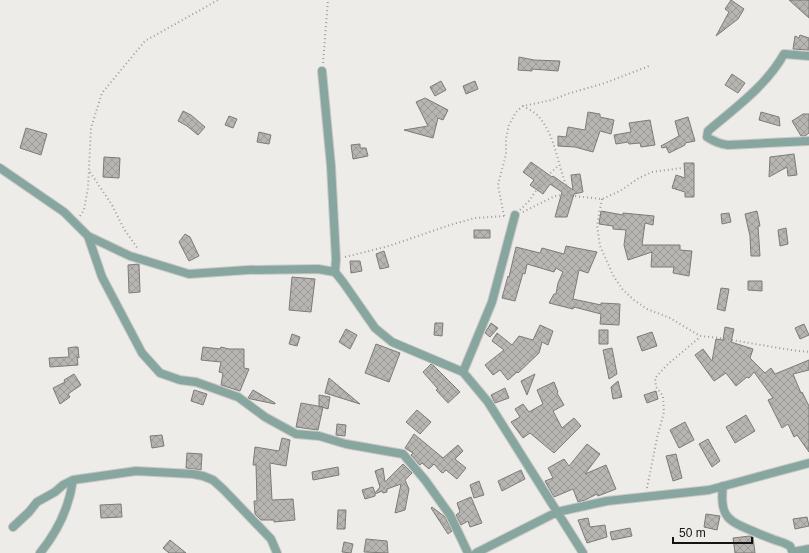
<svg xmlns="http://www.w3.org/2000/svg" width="809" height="553" font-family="Arial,sans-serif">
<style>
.building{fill:url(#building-cross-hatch);stroke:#7c7b77}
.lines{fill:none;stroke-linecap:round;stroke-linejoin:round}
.minor-casing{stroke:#cac9c6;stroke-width:10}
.path{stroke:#9d9c99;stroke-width:2;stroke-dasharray:1 3;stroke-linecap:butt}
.minor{stroke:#88a6a0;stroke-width:8}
</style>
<defs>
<pattern id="building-cross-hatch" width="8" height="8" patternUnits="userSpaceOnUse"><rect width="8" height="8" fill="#b6b5b1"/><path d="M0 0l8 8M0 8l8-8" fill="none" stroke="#9c9b97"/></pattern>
</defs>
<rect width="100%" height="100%" fill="#edece8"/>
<path class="building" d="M731 0 744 9 738 19 716 36 729 12 725 9Z
M789 0H809V18Z
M800 35 809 38V50L793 49 795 36 799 38Z
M519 57 534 60 560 61 558 71 532 69V71L518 70Z
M732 74 745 83 738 93 725 85Z
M441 81 446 90 435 96 430 87Z
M475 81 478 89 466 94 463 86Z
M425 98 448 110 443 120 438 118 433 138 404 130 428 126 416 102Z
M183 111 191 115 205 127 198 135 187 126 178 121Z
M588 112 600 114V117L614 120 611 134 600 131 593 152 575 147 558 146V136L566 137 568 127 585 130Z
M761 112 779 117 780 126 759 120Z
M803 114H809V133L805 136H801L792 121Z
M229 116 237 119 233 128 225 125Z
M688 117 695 141 685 143V145L669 153 666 147 662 148 661 146 679 136 675 121Z
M650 120 655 145 641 147 640 143 629 144 628 142 616 144 614 135 631 132 629 123Z
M26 128 47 134 41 155 20 148Z
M259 132 271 135 269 144 257 142Z
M360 144V148H366L368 156 353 159 351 145Z
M794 154 797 175 788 176 787 167 769 177 770 157Z
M104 157 120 158 119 178 103 177Z
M531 162 552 177 553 176 573 190 571 175 580 174 583 192 574 194 567 217H555L562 192 550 184 543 194 530 185 534 180 523 172Z
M684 163H694V197H685V192L672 188 676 175 685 178Z
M601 211 623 215V213L654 216 653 225 645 223 642 245H680V250L692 251 689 276 673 273 674 267H651L652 252 628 260 624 245 626 230 613 229V226L599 224Z
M757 211 760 226H758L760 256H751L750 236 745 214Z
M729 213 731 222 722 224 721 214Z
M786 228 788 244 780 246 778 230Z
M474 230H490V238H474Z
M185 234 190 237 199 256 189 261 179 242Z
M566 246 597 252 588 273 579 270 573 299 601 305V303L620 304 619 325 600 324 601 314 574 307 573 309 549 303 554 294H556L558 283 563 272 556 268 554 272 527 264 525 274 523 273 515 301 502 298 508 276 509 277 516 247 540 253 542 248 564 254Z
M384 251 389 267 380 269 376 254Z
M350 261H360L362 271 351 273Z
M139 264 140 292 129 293 128 265Z
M292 277 315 279 311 312 289 310Z
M748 281H762V291L748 290Z
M721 288 729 289 725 311 717 309Z
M435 323H443L442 336 434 335Z
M491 323 498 328 490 337 485 333Z
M804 324 809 335 800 339 795 328Z
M540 325 553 331 548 345 542 342 539 353 518 373 517 372 508 380 500 370 493 375 485 365 504 350 492 341 497 333 512 345 519 336 533 340Z
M725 327 734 329 731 342 753 349 750 358 765 373 771 368 775 374 809 360V370L793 374 801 393 802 392 809 406V452L797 435 794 437 788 424 782 428 768 400 773 398 754 372 749 378 747 377 736 386 726 373 714 381 695 355 703 349 712 361 716 339 723 340Z
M346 329 357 335 350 349 339 342Z
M599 330H608V344H599Z
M652 332 657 346 642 351 637 337Z
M292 334 300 337 297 346 289 344Z
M376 344 400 353 389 382 365 373Z
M74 347H78L79 358 77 357 78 365 50 367 49 358 69 357 68 348Z
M203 347 220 349 221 347 229 349H244V368L249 369 240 391 221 385 223 373 219 372 221 362 201 360Z
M612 348 617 374 609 379 603 350Z
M431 364 434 366 460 392 448 403 436 390 438 389 423 372Z
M74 374 81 385 68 394 70 397 60 404 53 388 65 382 64 380Z
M535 374 527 395 521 381Z
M329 378 360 404 325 393Z
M618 381 622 397 613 399 611 387Z
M554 382 558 392 557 393 564 405 553 411 562 428 574 418 581 426 554 453 530 433 523 438 511 422 520 417 515 409 523 404 529 412 543 404 537 390Z
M505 388 509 398 495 403 491 395Z
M194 390 207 394 203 405 191 401Z
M253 390 275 403V404L251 399 248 398Z
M656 391 658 399 647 403 644 395Z
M319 395 330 397 328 409 319 406Z
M301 403 323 407 318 430 296 427Z
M417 410 431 422 420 434 406 422Z
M746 415 755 431 735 443 726 427Z
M685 422 694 440 679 448 670 430Z
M337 424 346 425 345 436 336 435Z
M414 434 443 458 458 445 463 451 455 459 466 468 457 479 446 470 443 473 441 472 434 464 429 469 422 463 420 465 411 455 413 453 405 448Z
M162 435 164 446 152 448 150 436Z
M282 438 290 440 286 466 270 463 272 500 293 499 295 520 274 522V520H261L255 514 254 501H257L256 465H253L255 447 279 451Z
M708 439 720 461 712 467 699 444Z
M587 444 600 454 585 474 606 465 616 489 598 496 597 494 585 500 578 502 573 489 554 497 545 481 553 478 548 468 564 459 569 466Z
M187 453 202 454 201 470 186 468Z
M676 454 682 478 673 481 666 456Z
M403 464 412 473 405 480 409 489 405 510 395 513 401 484 387 489V492L383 493 382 491 375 494V496L365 499 362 490 373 487 375 493 380 487 375 471 383 468 385 482Z
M338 467 339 475 313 480 312 472Z
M521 470 525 479 502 491 498 481Z
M479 481 484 495 474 498 470 485Z
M471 497 482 523 470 527 468 521 461 525 456 515 460 512 457 503Z
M121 504 122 517 101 518 100 505Z
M432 507 445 517 452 531 448 534 431 508Z
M338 510H346L345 529H337Z
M706 514 720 516 717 530 704 527Z
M807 517 809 526 795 529 793 519Z
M588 518 590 527 605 525 607 537 587 543 578 520Z
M630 528 632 536 612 540 610 532Z
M750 536 753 537 755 553H735L733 538Z
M366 539 387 541 388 553 364 552Z
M170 540 186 553H169L163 548Z
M344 542 353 544 351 553 342 552Z"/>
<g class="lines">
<defs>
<path id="minor" d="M809 56 784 54C766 86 735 108 708 131L707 137C713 141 720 144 728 145L809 141
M322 71 331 166 336 259 335 272
M0 168 64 212 88 236 130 256 189 274 247 270 318 269 335 272 343 282 375 328 392 342 463 372 488 402 583 553
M88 236 102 277 142 353 160 373 180 380 196 382 238 397 265 417 296 434 319 436 346 444 403 454 425 480 450 515 468 553
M463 372 492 302 515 215
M723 486C719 517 728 521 755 532 764 536 774 540 784 543L790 546 793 553
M13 527 29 512 37 502 55 492 63 485 73 480 136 471 193 474 203 476 213 480 224 490 271 539 277 553
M793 552 809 549
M40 553C58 531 69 508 73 480
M476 553 557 512 607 501 709 490 809 463"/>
</defs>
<use href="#minor" class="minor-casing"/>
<path class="path" d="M323 63 328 0
M523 106C528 109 535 112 539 117 558 139 557 172 572 197
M90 172 112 205 124 229 138 249
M602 199 597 225 600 246 614 277 623 290 634 300 647 309 670 318 700 336 720 338 791 350 809 352
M520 210 529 201 544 179 559 165
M523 212 555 196 565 195 602 199 620 191 639 178 652 172 682 168
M80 216 84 210 88 188 91 128 102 93 145 41 218 0
M504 216 498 185 506 154V139L509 125 516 112 523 106 552 100 567 94 605 83 649 66
M345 257 389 246 450 225 475 218 505 216
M647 488 657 438 664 412 663 396 656 387 655 378 667 365 700 337"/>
<use href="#minor" class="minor"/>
</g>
<path d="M673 537v6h79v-6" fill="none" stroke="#141413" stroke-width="2"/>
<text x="679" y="537" font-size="12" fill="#141413" stroke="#edece8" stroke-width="3" paint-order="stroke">50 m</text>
</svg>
